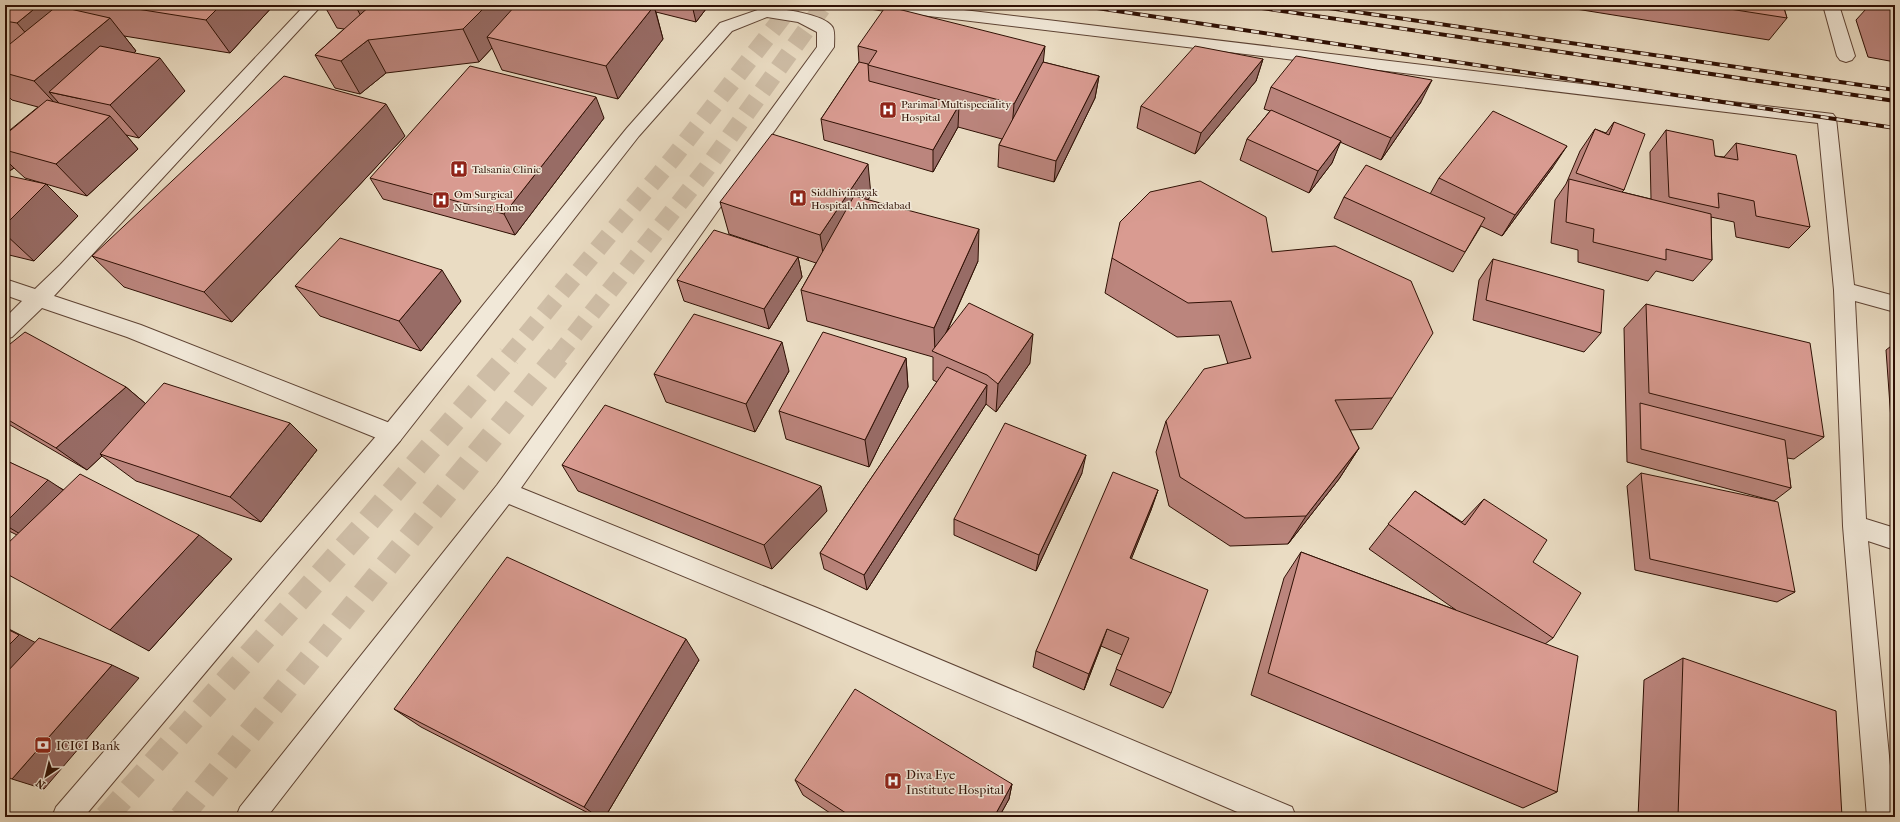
<svg xmlns="http://www.w3.org/2000/svg" width="1900" height="822" font-family="'IM FELL French Canon',serif">
<style>
.lines{fill:none;stroke-linecap:round;stroke-linejoin:round}
.primary-tunnel-far1{stroke:#cebda6;stroke-width:18;stroke-dasharray:18 10;stroke-linecap:butt}
.primary-tunnel{stroke:#cebda6;stroke-width:24;stroke-dasharray:24 12;stroke-linecap:butt}
.minor-casing{stroke:#5e4334;stroke-width:2}
.tertiary-casing{stroke:#5e4334;stroke-width:2}
.minor{fill:#f1e8d8;fill-rule:evenodd}
.tertiary{fill:#f1e8d8;fill-rule:evenodd}
.rail-casing{stroke:#2f1004;stroke-width:4}
.rail{stroke:#f1e8d8;stroke-width:2.5;stroke-dasharray:8;stroke-linecap:butt}
.wall{fill:#bb857d;stroke:#2f1004}
.shaded-wall{fill:#986c66;stroke:#2f1004}
.building{fill:#d99b91;stroke:#2f1004}
.labels{text-anchor:middle;stroke-width:3;stroke-linejoin:round;paint-order:stroke}
.poi-label{font-size:11px;fill:#2f1004;stroke:#f1e8d8;text-anchor:start}
.near-poi-label{font-size:13px;fill:#2f1004;stroke:#f1e8d8;text-anchor:start}
</style>
<rect width="100%" height="100%" fill="#eadcc3"/>
<filter id="stains"><feTurbulence type="fractalNoise" baseFrequency=".005" numOctaves="4"/><feColorMatrix values="0 0 0 0 .2 0 0 0 0 .09 0 0 0 0 .02 0 0 0 .5 -.17"/></filter>
<radialGradient id="worn" r=".72"><stop offset=".6" stop-color="#630" stop-opacity="0"/><stop offset="1" stop-color="#630" stop-opacity=".3"/></radialGradient>
<g class="lines">
<path class="primary-tunnel-far1" d="M508 357 673 158 792 5
M557 357 707 168 824 5"/>
<path class="primary-tunnel" d="M106 817 363 527 509 356
M181 817 558 356"/>
<defs>
<path id="minor" d="M305 5H322L54 296 141 325 400 427 403 434 400 441 392 443 384 441 127 337 42 308 12 337 5 339V318L22 301 5 295V279L35 289 60 265Z
M871 5H922L1833 114 1836 118 1854 285 1895 296V312L1855 301 1866 519 1895 528V550L1868 541 1895 817H1867L1843 526 1834 290 1818 123 879 10 873 9Z
M1823 5H1839L1855 56 1852 60 1846 62 1840 60 1837 56Z"/>
<path id="tertiary" d="M766 7C780 9 827 14 833 28 835 33 834 41 834 47L521 488 817 608 1292 807 1296 817H1249L799 624 509 504 267 817H236L240 807 497 485 817 47V32L798 22 767 17 732 31 639 136 400 441 84 817H52L56 807 384 427 627 128 720 23Z"/>
</defs>
<use href="#minor" class="minor-casing"/>
<use href="#tertiary" class="tertiary-casing"/>
<use href="#minor" class="minor"/>
<use href="#tertiary" class="tertiary"/>
<defs>
<path id="rail" d="M1077 5 1895 128
M1241 5 1895 101
M1308 5 1895 90"/>
</defs>
<use href="#rail" class="rail-casing"/>
<use href="#rail" class="rail"/>
</g>
<path class="wall" d="M5 5H272L273 6 230 53 124 36 136 51 134 53 185 91 139 138 126 135 138 149 87 196 25 178 14 168 5 174V129L10 130 38 107 12 100 5 93Z
M324 5H515L516 6V5H709L696 22 656 12 663 39 618 99 502 70 492 48 479 62 386 73 360 94 335 88 315 55 344 29 337 28Z
M1482 5H1506L1504 9Z
M1551 5H1783L1787 18 1769 40Z
M1862 5H1895V62L1868 57 1856 20 1866 9 1863 8Z
M858 46 1043 62 1099 76 1095 98 1054 182 998 167 999 145 1002 139 958 127 933 172 824 140 821 119 859 62Z
M1263 59 1256 81 1195 154 1137 128 1141 106Z
M1271 87 1421 102 1381 160 1340 142 1332 163 1309 193 1240 160 1247 139 1270 111 1264 109Z
M604 118 515 235 383 199 370 178Z
M1614 122 1624 190 1622 192 1651 199 1650 152 1666 130 1715 156 1724 157 1736 143 1810 227 1789 248 1736 237 1734 222 1711 217 1712 260 1693 281 1656 271 1648 281 1578 262V250L1551 243 1555 200 1566 184 1580 151 1595 129 1606 133Z
M405 136 232 322 124 287 92 256Z
M1553 167 1502 236 1481 226 1453 272 1334 218 1344 197 1430 194 1439 178Z
M5 175 78 216 34 261 5 254Z
M871 195 868 200 978 261 946 334 1030 363 996 412 986 404 867 590 824 569 820 553 937 382 933 380V357L807 321 801 290 816 263 798 257 802 277 769 329 684 301 677 280 768 247 729 234 720 202Z
M1272 252 1392 398 1372 429 1350 430 1359 448 1339 479 1288 544 1230 546 1169 506 1156 452 1166 421 1228 364 1219 335 1177 337 1105 293 1112 258Z
M1493 259 1601 333 1584 352 1473 320 1479 280Z
M295 286 461 301 421 351 320 316Z
M1646 304 1824 437 1794 459 1787 458 1791 488 1774 501 1627 462 1624 328Z
M1895 343V449L1893 448 1886 350Z
M5 348 126 387 146 404 317 450 261 522 136 481 102 456 87 470 5 422Z
M906 358 908 387 869 467 786 439 779 411Z
M789 371 755 432 666 402 654 374Z
M5 460 64 490 232 559 149 651 17 535 5 529Z
M562 465 827 511 772 569 578 491Z
M1082 473 1036 571 954 535V519Z
M1641 473 1795 592 1777 602 1635 570 1627 486Z
M1158 490 1151 510 1131 559 1171 693 1163 708 1110 685 1122 655 1101 646 1084 690 1033 667 1036 651Z
M1415 491 1462 522 1484 499 1533 562 1553 638 1545 644 1557 792 1523 808 1251 695 1284 578 1301 552 1456 610 1369 549Z
M1683 658 1842 817H1638L1644 680Z
M699 660 605 817H596L421 727 394 709Z
M795 780 1012 784 1009 799 999 817H836L803 795Z"/>
<path class="shaded-wall" d="M39 5H71L85 22 46 57 17 23Z
M221 5H272L273 6 230 53 206 20Z
M355 5H397L371 35Z
M487 5H515L520 18 487 37 492 48 479 62 463 29Z
M692 5H709L696 22Z
M654 6 663 39 618 99 606 66Z
M110 18 136 51 81 99 49 92 67 112 64 113 34 81Z
M368 40 386 73 360 94 341 61Z
M1045 46 1041 84 1011 141 1014 104Z
M160 58 185 91 139 138 110 105Z
M1263 59 1256 81 1195 154 1201 133Z
M1099 76 1095 98 1054 182 1056 161Z
M1432 80 1421 102 1381 160 1391 138Z
M596 97 604 118 515 235 504 214Z
M386 104 405 136 232 322 204 292Z
M959 105 958 127 933 172V150Z
M110 116 138 149 87 196 56 164Z
M1341 141 1332 163 1309 193 1318 171Z
M1567 146 1553 167 1502 236 1515 215Z
M5 159 14 168 5 174Z
M868 164 871 195 825 266 820 235Z
M46 184 78 216 34 261 5 234V225Z
M979 229 978 261 937 353 935 352 934 328Z
M798 257 802 277 769 329 764 309Z
M442 270 461 301 421 351 399 321Z
M1033 334 1030 363 996 412 998 384Z
M782 342 789 371 755 432 746 404Z
M906 358 908 387 869 467 865 440Z
M987 385 986 404 867 590 864 575Z
M126 387 153 410 100 454 102 456 87 470 56 448Z
M290 423 317 450 261 522 230 497Z
M1359 448 1339 479 1288 544 1306 516Z
M1086 455 1082 473 1036 571 1039 555Z
M48 480 80 501 37 544 5 525V523Z
M821 486 827 511 772 569 764 545Z
M1158 490 1151 510 1124 577 1130 558Z
M199 535 232 559 149 651 110 630Z
M5 627 48 649 5 695Z
M1107 629 1101 646 1084 690 1089 674Z
M686 639 699 660 605 817H598L584 807Z
M112 665 139 678 44 789 12 779Z
M1012 784 1009 799 999 817H994Z"/>
<path class="building" d="M5 5H39L17 23 5 21Z
M112 5H221L206 20Z
M371 5H487L463 29 368 40 341 61 315 55Z
M516 5H652L654 6 606 66 487 37Z
M1704 5H1783L1787 18Z
M1891 5H1895V17Z
M57 6 110 18 34 81 5 73V48Z
M886 6 1045 46 1014 104 868 65 877 51 858 46Z
M100 46 160 58 110 105 49 92Z
M1195 46 1263 59 1201 133 1141 106Z
M1296 56 1432 80 1391 138 1271 87Z
M859 62 868 64 869 81 959 105 933 150 821 119Z
M1043 62 1099 76 1056 161 999 145Z
M470 66 596 97 504 214 370 178Z
M284 76 386 104 204 292 92 256Z
M47 100 110 116 56 164 5 150V135Z
M1271 110 1341 141 1318 171 1247 139Z
M1493 111 1567 146 1515 215 1439 178Z
M1614 122 1645 134 1624 190 1576 173 1595 129 1609 135Z
M5 129 10 131 5 135Z
M1666 130 1713 140 1715 156 1738 160 1736 143 1796 155 1810 227 1756 216 1754 201 1718 193 1719 208 1669 197Z
M772 134 868 164 820 235 720 202Z
M1366 165 1485 218 1465 252 1344 197Z
M5 175 46 184 5 225Z
M1569 179 1711 214 1712 260 1666 249V260L1593 242 1594 229 1566 222Z
M1200 181 1266 217 1272 252 1335 246 1411 281 1433 333 1392 398 1335 400 1359 448 1306 516 1245 518 1180 477 1166 421 1204 369 1251 358 1231 301 1188 303 1112 258 1120 222 1150 192Z
M854 196 979 229 934 328 801 290Z
M714 230 798 257 764 309 677 280Z
M340 238 442 270 399 321 295 286Z
M1493 259 1604 290 1601 333 1486 300Z
M969 303 1033 334 998 384 987 375 932 351Z
M1646 304 1810 343 1824 437 1649 393Z
M694 314 782 342 746 404 654 374Z
M25 332 126 387 56 448 5 418V348Z
M823 332 906 358 865 440 779 411Z
M947 367 987 385 864 575 820 553Z
M164 383 290 423 230 497 100 454Z
M1640 403 1785 440 1791 488 1641 449Z
M605 405 821 486 764 545 562 465Z
M1005 423 1086 455 1039 555 954 519Z
M5 460 48 480 5 523Z
M1113 472 1158 490 1130 558 1208 590 1171 693 1116 669 1129 638 1107 629 1089 674 1036 651Z
M1641 473 1778 502 1795 592 1650 559Z
M80 474 199 535 110 630 5 573V546Z
M1415 491 1465 525 1484 499 1547 540 1533 562 1581 593 1553 638 1388 524Z
M1301 552 1578 656 1557 792 1268 673Z
M507 557 686 639 584 807 394 709Z
M5 628 19 635 5 649Z
M39 638 112 665 12 779 5 776V674Z
M1683 658 1836 711 1842 817H1678Z
M855 689 1012 784 994 817H852L795 780Z"/>
<defs>
<symbol id="hospital-square" viewBox="-11 -11 22 22"><rect x="-9" y="-9" width="18" height="18" rx="4" fill="#8f2418" stroke="#f1e8d8"/><path d="M-5-5h3v3.5h4V-5h3V5h-3V1.5h-4V5h-3Z" fill="#fff"/></symbol>
<symbol id="bank-square" viewBox="-11 -11 22 22"><rect x="-9" y="-9" width="18" height="18" rx="4" fill="#8f2418" stroke="#f1e8d8"/><path d="M-6-4H6V4H-6ZM0-2.3a2.3 2.3 0 1 0 0 4.6a2.3 2.3 0 1 0 0-4.6Z" fill="#fff"/></symbol>
</defs>
<g fill-rule="evenodd">
<use href="#hospital-square" x="878" y="100" width="20" height="20"/>
<use href="#hospital-square" x="449" y="159" width="20" height="20"/>
<use href="#hospital-square" x="788" y="188" width="20" height="20"/>
<use href="#hospital-square" x="431" y="190" width="20" height="20"/>
<use href="#bank-square" x="33" y="735" width="20" height="20"/>
<use href="#hospital-square" x="883" y="771" width="20" height="20"/>
</g>
<g class="labels">
<g class="poi-label">
<text x="901" y="108">Parimal Multispeciality<tspan x="901" dy="13">Hospital</tspan></text>
<text x="472" y="173">Talsania Clinic</text>
<text x="811" y="196">Siddhivinayak<tspan x="811" dy="13">Hospital, Ahmedabad</tspan></text>
<text x="454" y="198">Om Surgical<tspan x="454" dy="13">Nursing Home</tspan></text>
</g>
<g class="near-poi-label">
<text x="56" y="750">ICICI Bank</text>
<text x="906" y="779">Diva Eye<tspan x="906" dy="15">Institute Hospital</tspan></text>
</g>
</g>
<rect width="1900" height="822" fill="none" stroke="#eadcc3" stroke-width="20"/>
<rect x="6" y="6" width="1888" height="810" fill="none" stroke="#2f1004" stroke-width="2"/>
<rect x="10" y="10" width="1880" height="802" fill="none" stroke="#2f1004"/>
<g transform="translate(46 776) rotate(215)" stroke="#f1e8d8" stroke-width="3" paint-order="stroke">
<path d="M0-3L7 15L0 10L-7 15Z" fill="#2f1004"/>
<text y="-6" font-size="11" font-weight="bold" text-anchor="middle" fill="#2f1004">N</text>
</g>
<rect width="100%" height="100%" filter="url(#stains)"/>
<rect width="100%" height="100%" fill="url(#worn)"/>
</svg>
